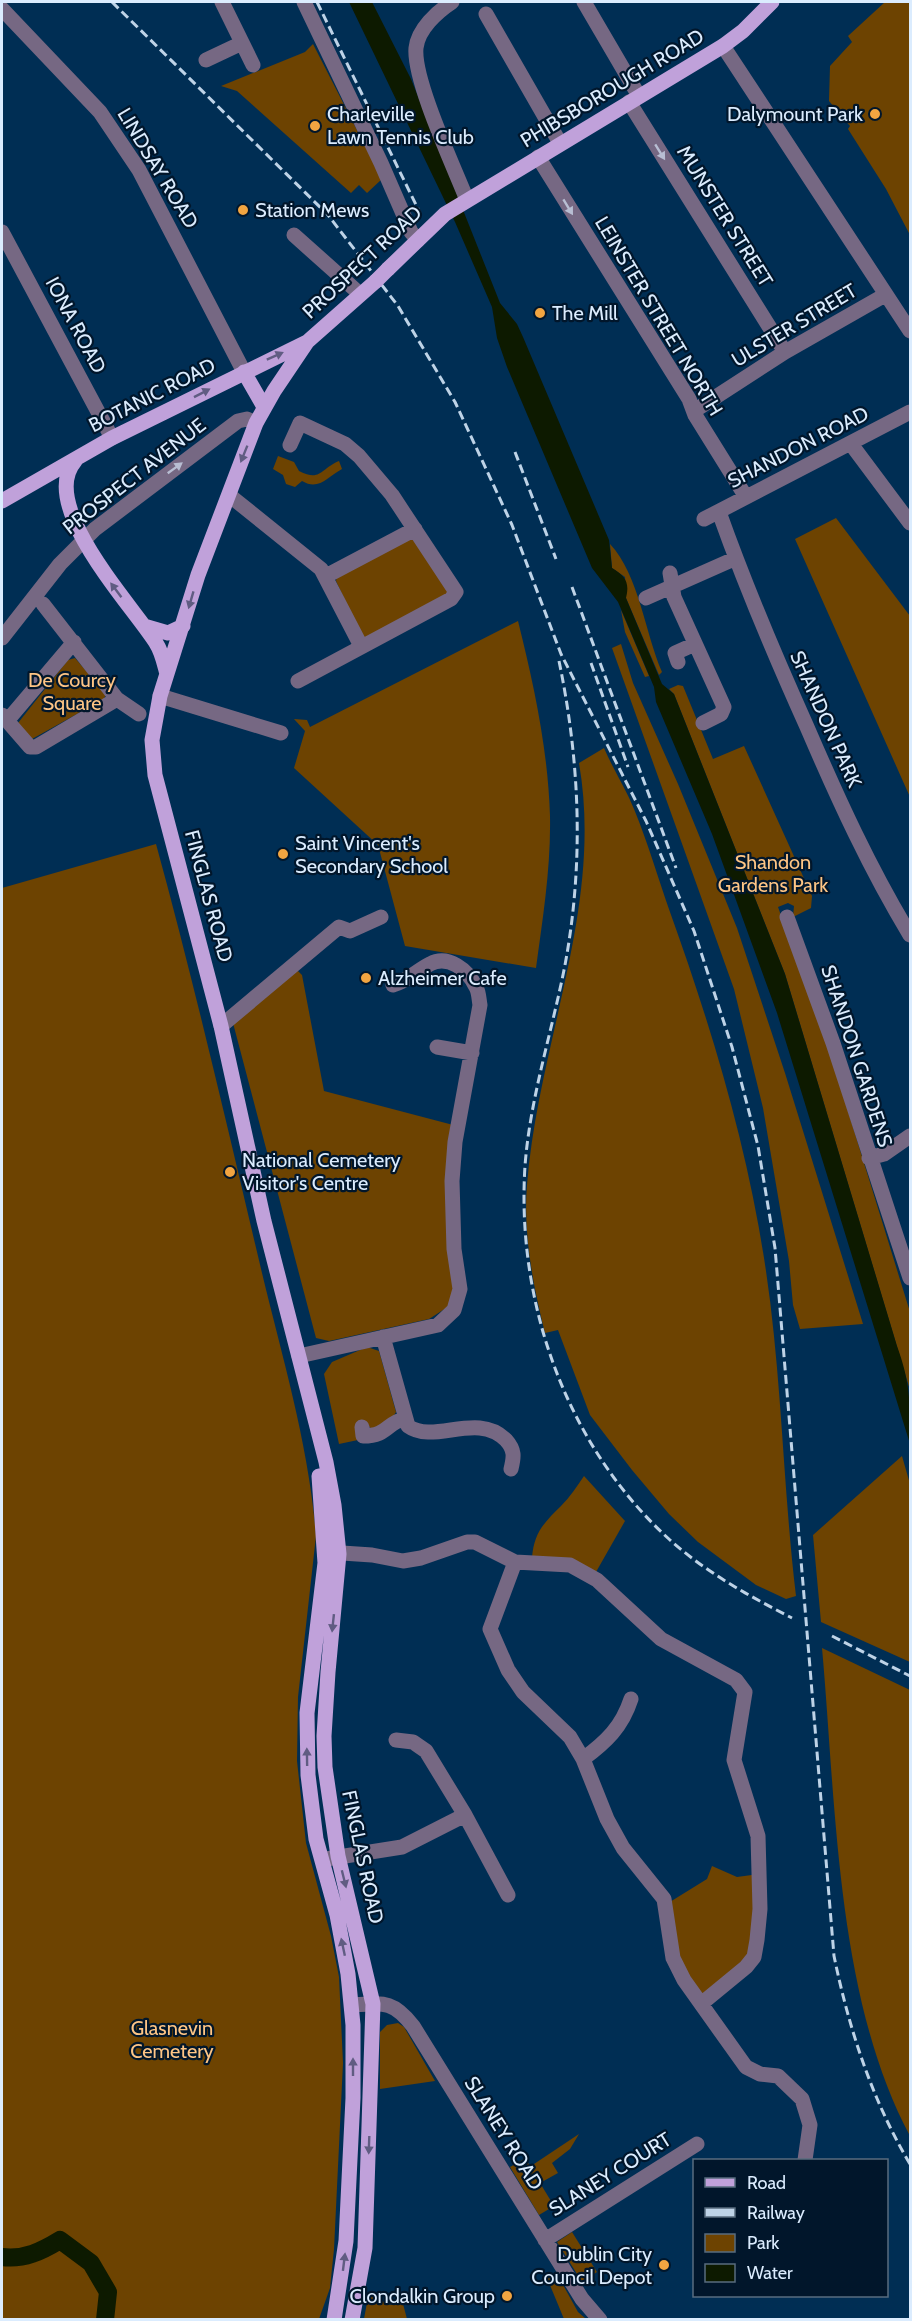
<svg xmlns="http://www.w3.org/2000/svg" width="912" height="2321" font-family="Cabin,sans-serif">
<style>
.green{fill:#6d4301}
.water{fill:#0d1a00}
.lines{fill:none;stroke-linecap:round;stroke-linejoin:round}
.river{stroke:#0d1a00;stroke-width:18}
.minor{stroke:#766883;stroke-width:15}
.major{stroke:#c0a1da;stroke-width:15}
.rail{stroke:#bed3e7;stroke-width:3;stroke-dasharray:9 4.5;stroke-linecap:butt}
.major-bridge{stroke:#c0a1da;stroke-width:15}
.oneway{fill:#b8bed3}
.oneway2{fill:#605c82}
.poi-dot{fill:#f2a541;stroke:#01162b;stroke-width:2}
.labels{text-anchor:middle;stroke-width:4.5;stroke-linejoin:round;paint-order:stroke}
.street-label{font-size:20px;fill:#dbecfe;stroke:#01162b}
.poi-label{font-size:20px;fill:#dbecfe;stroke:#01162b;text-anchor:start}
.park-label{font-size:20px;fill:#fec585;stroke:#01162b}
</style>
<rect width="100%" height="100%" fill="#002e54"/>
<path class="green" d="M885 2H910V235L886 189 848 129 850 126 829 101 830 66 852 42 848 36Z
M313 44 382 179 367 193 359 185 351 193 237 91 221 86 305 52Z
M278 456 294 462 299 471C321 482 320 469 339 461L342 469C327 477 319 491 302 481L295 487 286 484 283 475 273 469Z
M836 518 910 616V797L795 539Z
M414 536 450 594 364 641 336 581 337 575Z
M610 544C639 575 645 633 662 672L659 675 626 598 625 577 612 568Z
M621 610 649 676 645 677 625 632Z
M518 621C534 685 548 750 550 816 551 867 543 917 536 968L405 946 378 845 294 768 305 731 294 719 307 720 310 727Z
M621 644 633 683 678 784 737 928 785 1073 863 1324 800 1329 793 1305 789 1261 763 1108 734 989 612 648Z
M75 658 106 694 104 699 32 739 18 723 68 660Z
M678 685 683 686 713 759 744 746 812 896 811 908 793 917 794 906 788 903 778 907 827 1043 910 1312V1390L785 974 674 694 669 689Z
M604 748C613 769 626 789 634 809 648 843 658 878 670 912 712 1029 748 1148 766 1271 782 1379 783 1488 796 1596L786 1599 756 1585 698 1542 669 1514 632 1470 590 1415 558 1330 545 1333C533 1285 523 1234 527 1185 538 1043 604 907 579 763Z
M156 844C195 986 228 1130 262 1273 283 1360 309 1446 316 1536L298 1697 297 1761 306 1843 331 1936 339 1977 343 2063 334 2249 330 2288 319 2319 2 2320V888Z
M296 969 302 975 324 1091 457 1126V1301L429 1319 329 1341 316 1338 233 1023Z
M367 1347 379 1351 396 1412 393 1417 373 1431 368 1425 358 1440 339 1444 324 1374 332 1362Z
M902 1456 910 1484V1662L821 1622 813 1535Z
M584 1476 625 1521 596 1572 532 1558C534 1532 544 1523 561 1506 570 1497 577 1486 584 1476Z
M822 1648 910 1690V2136C836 1998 836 1803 822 1648Z
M712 1866 737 1877 759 1874 754 1957 701 2004 685 1980 665 1905 707 1879Z
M398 2023 404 2027 435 2081 380 2089V2032L387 2025Z
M579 2134 570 2149 552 2163 558 2173 540 2183 554 2206 539 2215 510 2167 524 2159 531 2166Z
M572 2232 597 2272 582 2282 557 2242Z
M557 2274 578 2312 586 2319H564L547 2278Z
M377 2293 382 2301 390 2305 402 2300 407 2319H364L368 2297Z"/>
<path class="water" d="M349 2H372L411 79 500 303 517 324 523 337 609 540 612 568C625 576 630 582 626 598L662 684 674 694 785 974 897 1346C911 1385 910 1403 910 1444L777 1013 712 834 656 702 654 687 618 602 592 568 507 367 497 338 492 307 455 222Z"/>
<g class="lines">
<path class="river" d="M2 2257C24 2260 42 2251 60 2240L91 2263 108 2292 105 2320"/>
<path class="minor" d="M222 2 253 65
M304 2 381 163 411 232 418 240
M452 2C437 12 418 29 416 48 413 80 454 167 467 200
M584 2 639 96
M2 9 100 112 139 170 244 372
M486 14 560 143
M723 46 910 331
M206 60 242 43
M629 102 785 352
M538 157 689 399 695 415 746 497
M2 232 112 438
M294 235 360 294
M694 411 785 352 885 295
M851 444 910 523
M290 445 300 423 345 444 359 456 392 495 456 592 451 599 298 681
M229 495 321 569 361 646
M719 512C745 585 775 656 807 727 838 799 870 869 910 935
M704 519 910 412
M670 573 674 597 724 707 721 714 703 723
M326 576 415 529
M646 598 734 559
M2 638 60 564 95 529 238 421 247 419 256 423
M678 662 675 653 695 644
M160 696 281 733
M117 699 139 714
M2 715 30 747H36L117 699 43 604
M7 721 74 642
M787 917 833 1043 910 1278
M221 1026 339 927 350 931 381 917
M437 1047 472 1053
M869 1158 884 1154 910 1136
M383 1337 408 1426C434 1445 477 1411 506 1440 515 1450 514 1457 511 1469
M299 1356 438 1325 454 1310 460 1289 454 1249 452 1181 455 1142 480 1005C479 1000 479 992 476 987 468 970 448 954 430 964 416 971 408 981 393 985
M362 1427 363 1436C388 1436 386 1423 404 1419
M327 1552 372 1555 403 1561 421 1558 467 1542H475L515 1562 570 1565 597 1580 661 1639 736 1680 745 1692 734 1760 758 1836 760 1909 757 1940 754 1957 746 1967 701 2004
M515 1562 490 1629 508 1670 523 1692 570 1737 583 1759 607 1819 623 1848 664 1899 673 1958 684 1980 746 2067 760 2074 778 2076 802 2099 810 2125 805 2160
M396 1740 413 1742 426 1751 465 1815
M583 1759C606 1742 622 1727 631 1699
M326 1859 402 1847 465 1815 508 1895
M353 2005C383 2003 393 2000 413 2026L582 2299 600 2320
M545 2240 697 2144"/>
<path class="major" d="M388 269 445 214 723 46 743 31 772 2
M244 372 264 407
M75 461C37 505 132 605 156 643 162 652 164 663 167 674
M2 501 112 438 307 342
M144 626 168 633 183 626
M319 1476 325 1563 307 1713 308 1775 316 1839 337 1915 348 1974 353 2025V2098L346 2241 334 2320
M352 2320 365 2248 373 2004 338 1856 325 1767 324 1736 328 1672 339 1554 334 1505 326 1462 264 1221 221 1026 155 775 152 740 160 696 198 575 256 423 274 391 307 342 376 281"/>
<path class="rail" d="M112 2 328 215 398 306 455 402 512 525 561 654 646 821 694 931 732 1047 758 1146 775 1248 834 1956C849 2029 872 2100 910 2164
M317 2 420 213
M515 452 556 559
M572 587 676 868
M559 661C580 762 584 863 565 965 552 1032 530 1098 525 1166 516 1303 567 1447 670 1540 707 1573 749 1596 792 1618
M591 663 628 767
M832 1636 910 1676"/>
<path class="major-bridge" d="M376 281 388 269"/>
</g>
<defs><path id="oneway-solid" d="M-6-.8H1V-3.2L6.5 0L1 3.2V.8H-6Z" transform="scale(1.5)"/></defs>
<g class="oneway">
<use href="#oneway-solid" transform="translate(660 152) rotate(58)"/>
<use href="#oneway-solid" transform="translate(568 207) rotate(59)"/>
<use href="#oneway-solid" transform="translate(175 468) rotate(-36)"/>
</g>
<g class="oneway2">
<use href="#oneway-solid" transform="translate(275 356) rotate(-24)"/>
<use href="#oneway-solid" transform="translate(202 393) rotate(-27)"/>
<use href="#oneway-solid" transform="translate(244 454) rotate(112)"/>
<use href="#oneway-solid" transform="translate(116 590) rotate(-127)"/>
<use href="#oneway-solid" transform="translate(191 600) rotate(106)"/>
<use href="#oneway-solid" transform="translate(333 1623) rotate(96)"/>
<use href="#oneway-solid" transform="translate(307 1757) rotate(-91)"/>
<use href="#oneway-solid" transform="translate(344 1879) rotate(76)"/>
<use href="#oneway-solid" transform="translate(343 1947) rotate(-102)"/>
<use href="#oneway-solid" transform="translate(353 2067) rotate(-90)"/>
<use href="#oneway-solid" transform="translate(369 2145) rotate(92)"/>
<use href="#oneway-solid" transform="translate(344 2262) rotate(-83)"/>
</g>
<g class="poi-dot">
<circle cx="875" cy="114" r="6"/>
<circle cx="315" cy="126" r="6"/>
<circle cx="243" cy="210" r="6"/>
<circle cx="540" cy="313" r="6"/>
<circle cx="283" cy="854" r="6"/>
<circle cx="366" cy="978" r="6"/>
<circle cx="230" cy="1172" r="6"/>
<circle cx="664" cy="2265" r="6"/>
<circle cx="507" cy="2296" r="6"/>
</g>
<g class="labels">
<g class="street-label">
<text transform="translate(612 88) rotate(-31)" y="7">PHIBSBOROUGH ROAD</text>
<text transform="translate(158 168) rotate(59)" y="7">LINDSAY ROAD</text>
<text transform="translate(725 216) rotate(58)" y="7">MUNSTER STREET</text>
<text transform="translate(362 262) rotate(-43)" y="7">PROSPECT ROAD</text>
<text transform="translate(659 316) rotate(59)" y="7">LEINSTER STREET NORTH</text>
<text transform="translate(76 325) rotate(62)" y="7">IONA ROAD</text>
<text transform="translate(794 325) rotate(-31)" y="7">ULSTER STREET</text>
<text transform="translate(152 395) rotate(-27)" y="7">BOTANIC ROAD</text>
<text transform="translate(798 447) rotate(-27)" y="7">SHANDON ROAD</text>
<text transform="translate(134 476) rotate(-38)" y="7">PROSPECT AVENUE</text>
<text transform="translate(826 719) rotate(66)" y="7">SHANDON PARK</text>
<text transform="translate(209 896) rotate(75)" y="7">FINGLAS ROAD</text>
<text transform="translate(857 1056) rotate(72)" y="7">SHANDON GARDENS</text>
<text transform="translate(363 1857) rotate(78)" y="7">FINGLAS ROAD</text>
<text transform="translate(504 2133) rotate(58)" y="7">SLANEY ROAD</text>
<text transform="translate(610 2174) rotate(-32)" y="7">SLANEY COURT</text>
</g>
<g class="poi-label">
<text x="327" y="121">Charleville<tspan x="327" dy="23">Lawn Tennis Club</tspan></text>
<text x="863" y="121" text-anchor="end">Dalymount Park</text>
<text x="255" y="217">Station Mews</text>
<text x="552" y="320">The Mill</text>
<text x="295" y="850">Saint Vincent's<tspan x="295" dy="23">Secondary School</tspan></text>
<text x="378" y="985">Alzheimer Cafe</text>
<text x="242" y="1167">National Cemetery<tspan x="242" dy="23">Visitor's Centre</tspan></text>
<text x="652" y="2261" text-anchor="end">Dublin City<tspan x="652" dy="23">Council Depot</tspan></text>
<text x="495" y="2303" text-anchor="end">Clondalkin Group</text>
</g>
<g class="park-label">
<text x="72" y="687">De Courcy<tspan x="72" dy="23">Square</tspan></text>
<text x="773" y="869">Shandon<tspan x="773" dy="23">Gardens Park</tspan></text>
<text x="172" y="2035">Glasnevin<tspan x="172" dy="23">Cemetery</tspan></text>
</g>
</g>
<rect width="912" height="2321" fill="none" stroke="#dbecfe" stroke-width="6"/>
<rect x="693" y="2159" width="195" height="138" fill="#01162b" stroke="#586c7f" stroke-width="1.5"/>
<rect x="705" y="2178" width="30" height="9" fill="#c0a1da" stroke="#586c7f" stroke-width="1.5"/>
<text x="747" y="2189" font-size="18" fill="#dbecfe">Road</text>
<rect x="705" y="2208" width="30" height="9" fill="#bed3e7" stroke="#586c7f" stroke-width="1.5"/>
<text x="747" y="2219" font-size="18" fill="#dbecfe">Railway</text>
<rect x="705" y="2234" width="30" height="18" fill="#6d4301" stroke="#586c7f" stroke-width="1.5"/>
<text x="747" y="2249" font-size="18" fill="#dbecfe">Park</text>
<rect x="705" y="2264" width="30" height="18" fill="#0d1a00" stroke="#586c7f" stroke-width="1.5"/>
<text x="747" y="2279" font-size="18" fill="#dbecfe">Water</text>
</svg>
